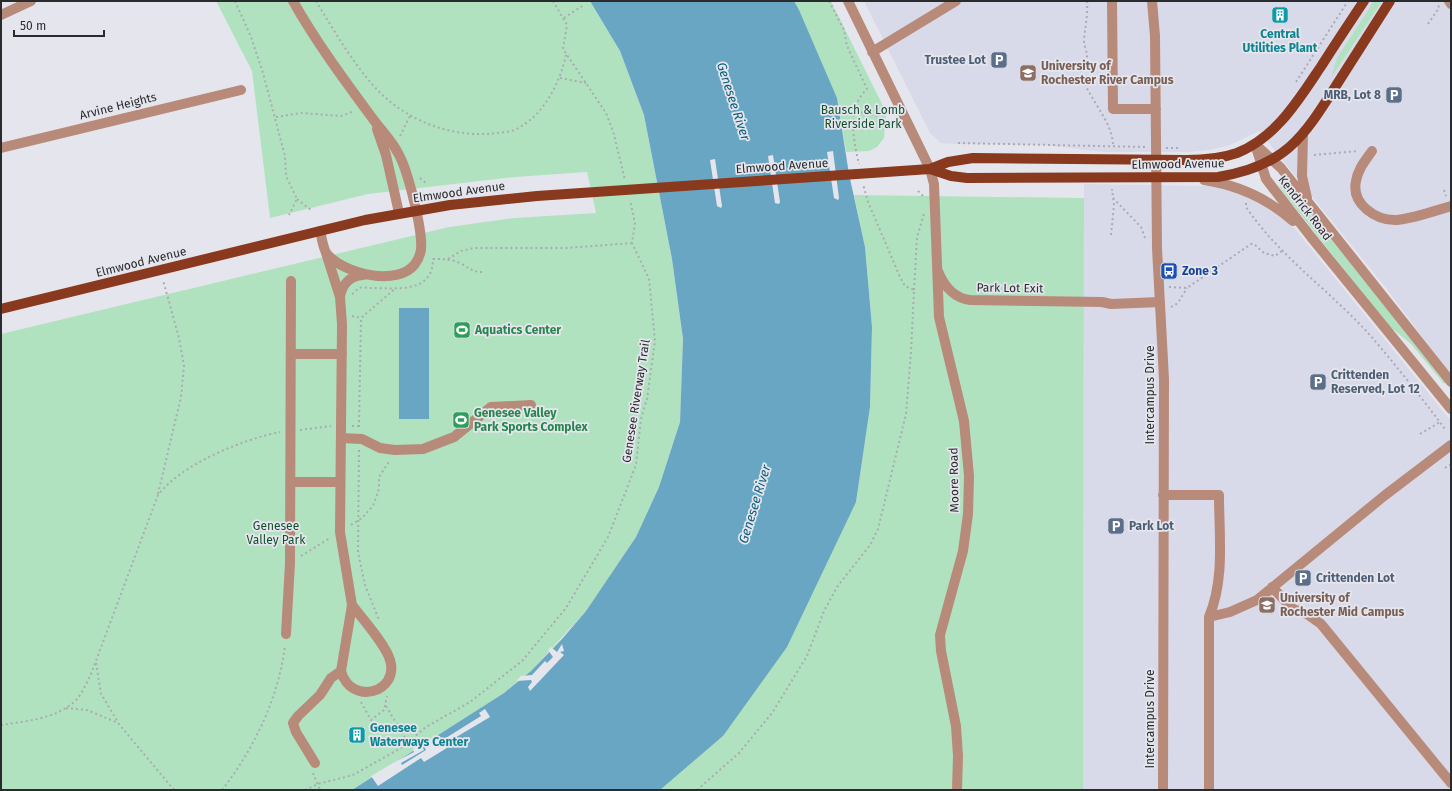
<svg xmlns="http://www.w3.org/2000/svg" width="1452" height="791" font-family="'Fira Sans',sans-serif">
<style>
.built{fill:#d9dae9}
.green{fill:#b1e2c0}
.water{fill:#68a6c3;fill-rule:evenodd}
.pier{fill:#e5e6ed}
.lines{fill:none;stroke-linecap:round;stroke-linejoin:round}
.path{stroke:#aaabb1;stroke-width:2;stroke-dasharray:2 3;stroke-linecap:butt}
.minor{stroke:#b88a7a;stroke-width:10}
.major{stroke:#89391d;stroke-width:10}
.labels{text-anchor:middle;stroke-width:3.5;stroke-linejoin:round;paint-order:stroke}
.culture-label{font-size:12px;font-weight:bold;fill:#0d838f;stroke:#e5e6ed}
.service-label{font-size:12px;font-weight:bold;fill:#4e5e75;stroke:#e5e6ed;text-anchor:start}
.education-label{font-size:12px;font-weight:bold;fill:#785e54;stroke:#e5e6ed;text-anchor:start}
.street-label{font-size:12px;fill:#2a2b2d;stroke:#e5e6ed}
.park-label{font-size:12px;fill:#13512e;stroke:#e5e6ed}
.transit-label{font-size:12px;font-weight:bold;fill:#164399;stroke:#e5e6ed;text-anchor:start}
.leisure-label{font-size:12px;font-weight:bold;fill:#27864d;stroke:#e5e6ed;text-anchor:start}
.water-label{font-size:13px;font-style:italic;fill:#0c5d7b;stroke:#e5e6ed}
</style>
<rect width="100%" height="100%" fill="#e5e6ed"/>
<path class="built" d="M864 1H1451V376L1386 288 1259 131 1230 145 1210 150 1189 152H1104L1044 145 956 144 941 143 930 133Z
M1084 184 1209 186 1229 189 1258 200 1288 222 1296 230 1451 421V790H1083Z"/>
<path class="green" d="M216 1H590L620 51 644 115 672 259 683 340 680 422 659 487 636 537 586 611 531 671 504 693 352 790H1V334L449 227 514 218 596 213 587 172 515 177 368 194 270 218 252 71Z
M794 1H831L886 112 884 138 877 147 869 151 846 152 837 98Z
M1374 1H1382L1331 78 1337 58Z
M1284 182 1447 382 1444 384 1411 344 1389 326 1286 196 1279 186Z
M854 195 1084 198 1083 790H660L723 736 856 502 870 407 872 327 865 247Z"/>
<path class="water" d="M590 1H794L799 10 837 98 849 174 865 247 872 327 870 407 856 502 787 647 723 736 660 790H352L504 693 531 671 562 639 586 611 636 537 659 487 680 422 683 339 672 259 644 115 620 51ZM833 151 839 198 838 200 834 198 827 152ZM773 155 780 202 779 204 775 203 768 156ZM715 159 722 206 721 208 717 206 710 160Z
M399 308H429V419H399Z"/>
<path class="pier" d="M562 644 564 651 560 652 564 655 530 691 528 687 532 682 531 680 516 681 521 676 532 675 545 661 547 663 553 657 548 650 551 647 557 652Z
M485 709 490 717 453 739 455 743 424 762 421 758 378 786 371 776 393 763 414 752 413 749 421 744 424 750 401 763 402 765 426 750 424 746 426 745 423 743 431 738 435 740 439 737 441 741 481 716 479 713Z"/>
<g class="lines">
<path class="path" d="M235 1 251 37 263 73 285 156 286 176 297 199 289 215
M316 1C334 31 361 77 387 99 417 125 458 138 497 133 505 132 513 132 520 127 545 113 560 82 566 55
M553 1 567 25 563 49 606 113 613 131 625 180
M829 1 844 30 847 46 867 89C847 108 853 140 859 164
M1087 1C1088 15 1085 27 1084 41 1084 46 1087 51 1087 56 1086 63 1079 68 1082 76 1089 100 1113 121 1113 146
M564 18 582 6
M1428 24 1439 8 1438 4
M560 78 586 83
M1296 82 1348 1
M856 111 871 115 880 116
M276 117 301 113 341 116 354 111
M400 136 410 116
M958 143 1146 147
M1166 148H1178
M1314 155 1358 151
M420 178 427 184
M1444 190 1446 196
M918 191 923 196
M1113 198 1141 227 1145 238
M297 199 311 210
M1246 203V207C1280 257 1329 290 1369 334 1395 364 1421 397 1445 429
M1111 235 1114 205 1112 189
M448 259 461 251 474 248H566L632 243
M1169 287 1187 288 1251 244H1254L1264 253 1275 256 1282 251
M914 290 917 237 924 214
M352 294C354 293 357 289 359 288 363 287 368 288 372 288 396 288 433 294 433 259 443 259 452 259 462 264 469 268 473 272 482 272
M1171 307 1178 303 1187 288
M352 316 361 318
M352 426H359
M359 427 361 318 396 288
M300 430 331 426
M1420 434 1440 422
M359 450 358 552 365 585 379 620
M1445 468 1451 464
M158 494 181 397 184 366 179 338 163 280
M351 525 362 518 373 506 379 489V477L390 460
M301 556 330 538
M96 663 101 694 118 722
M361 702 371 720 384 710 387 696
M386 706 408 743
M66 708 87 710 118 723 174 790
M1 725C26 721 58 719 77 699 83 692 87 682 91 674L158 495C182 464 241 440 280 432
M313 773 320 790
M222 790C254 749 279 697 285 645
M305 790 318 784 353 775 401 748 426 727 470 702 522 661 566 608 608 537 636 465 641 419 647 399 655 341 649 279 632 243 635 223 630 200
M697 790 739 753 772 713 807 656 824 611 837 587 870 545 878 529 906 414 911 352 914 290 905 286 900 277 868 202 863 184"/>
<path class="minor" d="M293 1C316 42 345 81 373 119 381 130 392 141 398 153 408 170 423 231 421 250 420 255 418 260 415 264 398 287 344 274 327 254 323 249 322 238 320 231
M848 1 930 169 934 184 939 317 964 421 969 476 968 514 963 551 940 635 941 651 956 726 958 756 957 790
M1112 1 1113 109H1156
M1152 1 1155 36 1157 248 1164 379 1163 790
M1449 1 1451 4
M1 15 31 1
M872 52 956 1
M377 129 386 155 399 213
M1303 135 1302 176 1307 198
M1255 144 1266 179 1311 237 1451 409
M1256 145 1281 168 1451 382
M1 148 241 90
M1372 151C1365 161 1358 169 1356 181 1351 204 1376 221 1397 220 1415 218 1434 211 1451 206
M1204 180C1238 185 1268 199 1293 221
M326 253 340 297C342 284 350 276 363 275
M938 271C944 286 954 298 970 300L1102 302 1111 304 1160 302
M340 297 342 324 340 532 352 605 341 671C351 707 400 692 390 660 386 645 362 618 352 605
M291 354H342
M341 438 362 439 380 448 395 450 423 449 454 437 491 407 531 405
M291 482H340
M1163 495H1219C1219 535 1225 579 1209 617V790
M1272 587 1293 609 1307 614 1321 624 1451 783
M1209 617 1230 612 1257 600 1384 496 1451 445
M286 634 290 563 291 281
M315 763 296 732 293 723 298 716 320 695 331 678 341 671"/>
<path class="major" d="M930 169 951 176 967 178 1218 177C1287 166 1304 136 1339 81 1356 54 1373 28 1390 1
M1 309 365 220 450 205 537 196 930 169 948 162 973 158 1186 160C1203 160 1220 159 1237 153 1277 137 1299 99 1322 65 1336 43 1350 22 1364 1"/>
</g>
<defs>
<symbol id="building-square" viewBox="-11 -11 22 22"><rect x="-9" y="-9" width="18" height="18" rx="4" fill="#0f9aa8" stroke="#e5e6ed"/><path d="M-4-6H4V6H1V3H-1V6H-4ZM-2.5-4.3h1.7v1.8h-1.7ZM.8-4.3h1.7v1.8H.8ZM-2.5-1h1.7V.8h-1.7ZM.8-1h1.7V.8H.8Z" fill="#fff"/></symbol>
<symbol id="parking-square" viewBox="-11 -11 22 22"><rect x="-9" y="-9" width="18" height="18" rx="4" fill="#5c6f8a" stroke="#e5e6ed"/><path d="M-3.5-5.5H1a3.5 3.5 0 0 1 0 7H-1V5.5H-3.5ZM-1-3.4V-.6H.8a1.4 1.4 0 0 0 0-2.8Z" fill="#fff"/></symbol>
<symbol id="university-square" viewBox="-11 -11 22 22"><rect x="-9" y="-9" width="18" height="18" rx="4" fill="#8d6e63" stroke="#e5e6ed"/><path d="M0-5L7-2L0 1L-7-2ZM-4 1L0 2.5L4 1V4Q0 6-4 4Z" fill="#fff"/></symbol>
<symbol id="bus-square" viewBox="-11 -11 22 22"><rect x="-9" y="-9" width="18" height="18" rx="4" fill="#1a4fb4" stroke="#e5e6ed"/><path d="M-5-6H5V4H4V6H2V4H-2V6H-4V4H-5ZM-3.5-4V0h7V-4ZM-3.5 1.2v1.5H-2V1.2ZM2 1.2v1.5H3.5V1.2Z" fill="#fff"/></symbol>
<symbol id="stadium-square" viewBox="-11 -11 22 22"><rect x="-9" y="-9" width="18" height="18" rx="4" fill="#2e9e5b" stroke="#e5e6ed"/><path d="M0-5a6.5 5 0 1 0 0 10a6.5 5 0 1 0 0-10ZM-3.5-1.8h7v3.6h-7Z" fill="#fff"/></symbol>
</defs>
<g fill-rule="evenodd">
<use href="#building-square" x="1270" y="5" width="20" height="20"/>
<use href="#parking-square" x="989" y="50" width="20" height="20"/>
<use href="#university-square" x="1018" y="63" width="20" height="20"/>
<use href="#parking-square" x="1384" y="85" width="20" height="20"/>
<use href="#bus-square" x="1159" y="261" width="20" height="20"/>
<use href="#stadium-square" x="452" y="320" width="20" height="20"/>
<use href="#parking-square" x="1308" y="372" width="20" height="20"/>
<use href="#stadium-square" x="451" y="410" width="20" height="20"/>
<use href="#parking-square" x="1106" y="516" width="20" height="20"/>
<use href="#parking-square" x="1293" y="568" width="20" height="20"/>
<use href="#university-square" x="1257" y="595" width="20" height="20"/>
<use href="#building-square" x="347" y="725" width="20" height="20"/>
</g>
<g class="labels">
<g class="culture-label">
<text x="1280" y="38">Central<tspan x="1280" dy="14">Utilities Plant</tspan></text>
<text x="370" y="732" text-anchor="start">Genesee<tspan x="370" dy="14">Waterways Center</tspan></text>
</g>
<g class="service-label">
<text x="986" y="64" text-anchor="end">Trustee Lot</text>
<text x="1381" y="99" text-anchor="end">MRB, Lot 8</text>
<text x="1331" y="379">Crittenden<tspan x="1331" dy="14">Reserved, Lot 12</tspan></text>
<text x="1129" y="530">Park Lot</text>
<text x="1316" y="582">Crittenden Lot</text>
</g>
<g class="education-label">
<text x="1041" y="70">University of<tspan x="1041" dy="14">Rochester River Campus</tspan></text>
<text x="1280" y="602">University of<tspan x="1280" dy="14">Rochester Mid Campus</tspan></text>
</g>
<g class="street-label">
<text transform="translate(118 106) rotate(-14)" y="4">Arvine Heights</text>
<text transform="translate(1178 164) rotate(-1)" y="4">Elmwood Avenue</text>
<text transform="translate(782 166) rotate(-4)" y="4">Elmwood Avenue</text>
<text transform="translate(459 192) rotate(-8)" y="4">Elmwood Avenue</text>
<text transform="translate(1305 208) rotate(52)" y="4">Kendrick Road</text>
<text transform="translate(141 262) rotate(-14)" y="4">Elmwood Avenue</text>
<text transform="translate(1010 288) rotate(1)" y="4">Park Lot Exit</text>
<text transform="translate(1150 395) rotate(-90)" y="4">Intercampus Drive</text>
<text transform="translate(636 401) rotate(-81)" y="4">Genesee Riverway Trail</text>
<text transform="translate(954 480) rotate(-91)" y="4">Moore Road</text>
<text transform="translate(1150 719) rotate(-90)" y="4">Intercampus Drive</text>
</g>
<g class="park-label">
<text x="863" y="114">Bausch &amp; Lomb<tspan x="863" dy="14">Riverside Park</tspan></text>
<text x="276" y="530">Genesee<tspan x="276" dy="14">Valley Park</tspan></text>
</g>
<g class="transit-label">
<text x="1182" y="275">Zone 3</text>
</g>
<g class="leisure-label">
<text x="475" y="334">Aquatics Center</text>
<text x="474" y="417">Genesee Valley<tspan x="474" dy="14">Park Sports Complex</tspan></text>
</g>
<g class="water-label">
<text transform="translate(734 101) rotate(72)" y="5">Genesee River</text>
<text transform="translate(754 504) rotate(-73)" y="5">Genesee River</text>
</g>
</g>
<rect width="1452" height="791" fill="none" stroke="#2a2b2d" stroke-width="4"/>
<path d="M14 30v6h90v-6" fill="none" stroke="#2a2b2d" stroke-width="2"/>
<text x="20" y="30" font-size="12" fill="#2a2b2d" stroke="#e5e6ed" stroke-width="3" paint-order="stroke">50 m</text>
</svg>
